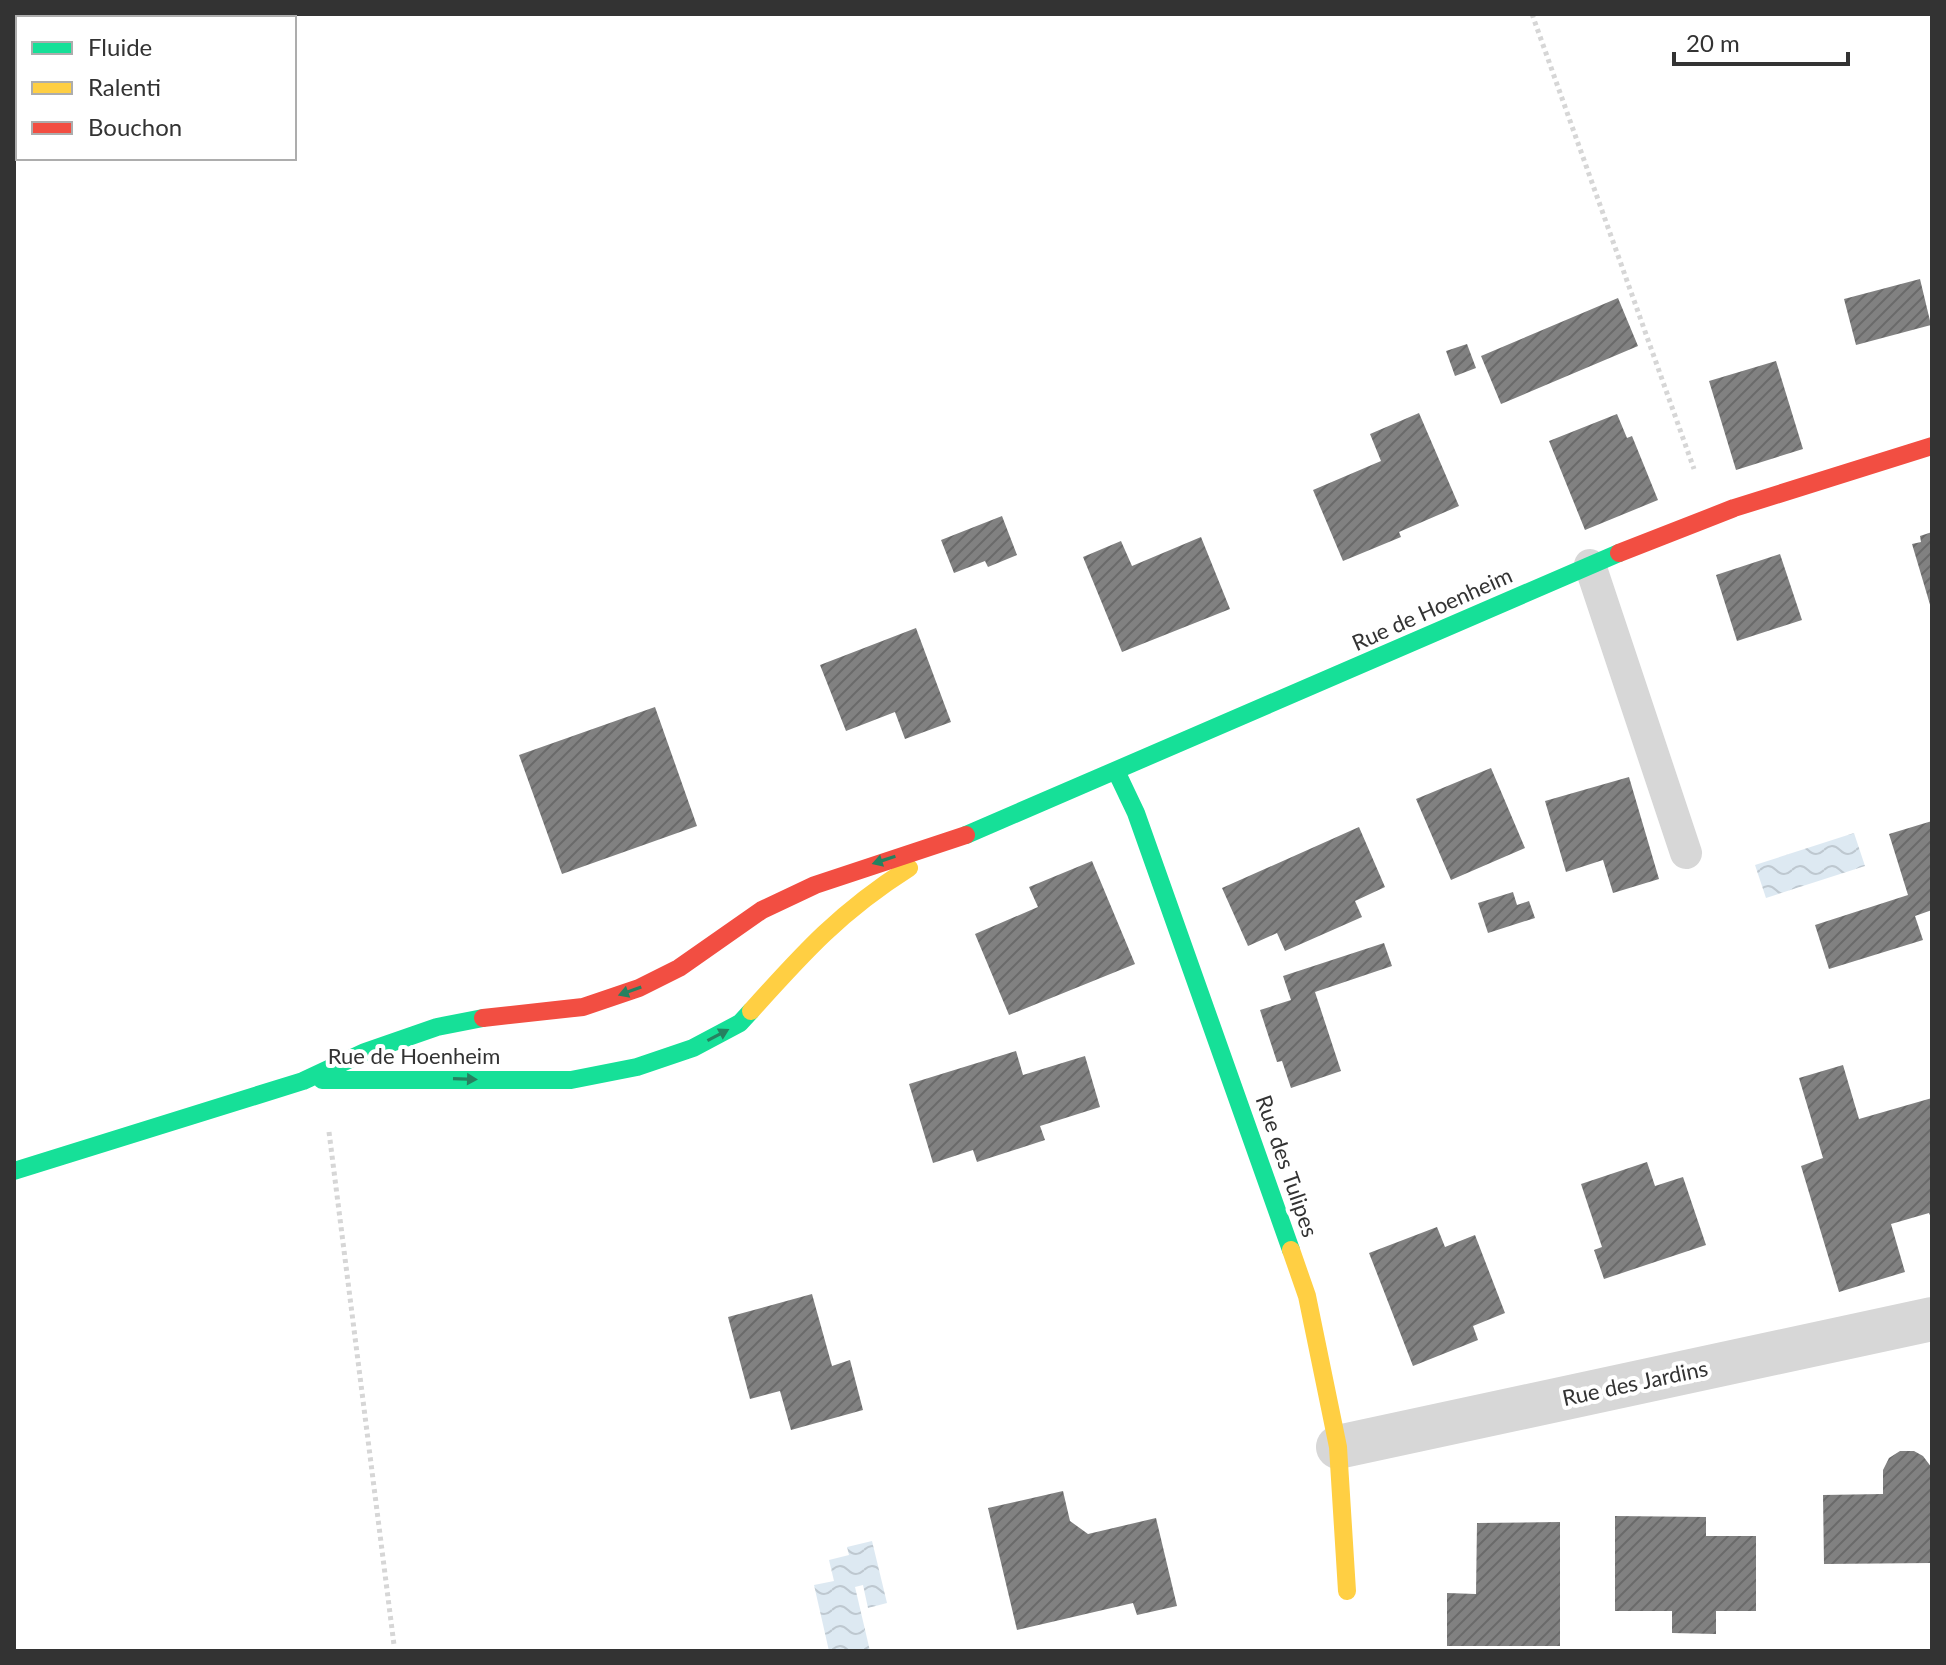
<svg xmlns="http://www.w3.org/2000/svg" width="1946" height="1665" font-family="Lato,sans-serif">
<style>
.water{fill:url(#water-waves)}
.building{fill:url(#building-hatch)}
.lines{fill:none;stroke-linecap:round;stroke-linejoin:round}
.path{stroke:#d6d6d6;stroke-width:5;stroke-dasharray:4 4;stroke-linecap:butt}
.lane{stroke:#d7d7d7;stroke-width:32}
.street{stroke:#d7d7d7;stroke-width:44}
.fast{stroke:#16e098;stroke-width:18}
.slow{stroke:#ffcf43;stroke-width:18}
.jam{stroke:#f24e42;stroke-width:18}
.oneway{fill:#268160}
.labels{text-anchor:middle;stroke-width:8;stroke-linejoin:round;paint-order:stroke}
.street-label{font-size:22px;fill:#333;stroke:#fff}
</style>
<defs>
<pattern id="water-waves" width="16" height="10" patternUnits="userSpaceOnUse" patternTransform="scale(2)"><rect width="16" height="10" fill="#dde9f2"/><path d="M0 5q4-4 8 0t8 0" fill="none" stroke="#bec8d0"/></pattern>
<pattern id="building-hatch" width="6" height="6" patternUnits="userSpaceOnUse" patternTransform="scale(2)"><rect width="6" height="6" fill="#818181"/><path d="M-1 1l2-2M0 6l6-6M5 7l2-2" fill="none" stroke="#6a6a6a"/></pattern>
</defs>
<rect width="100%" height="100%" fill="#fff"/>
<path class="water" d="M1854 833 1865 866 1766 898 1755 865Z
M872 1541 887 1603 868 1608 863 1585 855 1587 870 1651H829L814 1585 834 1581 829 1560 849 1555 847 1547Z"/>
<path class="building" d="M1920 279 1931 325 1856 345 1844 299Z
M1618 298 1638 346 1501 404 1481 356Z
M1467 344 1476 368 1455 376 1446 351Z
M1776 361 1803 449 1736 470 1709 381Z
M1419 413 1459 506 1399 532 1401 537 1343 561 1313 490 1381 461 1370 434Z
M1617 414 1627 438 1632 436 1658 500 1585 530 1549 441Z
M1002 516 1017 555 988 567 985 561 954 573 941 540Z
M1932 532V607L1931 608 1912 544 1921 542 1920 536Z
M1201 537 1230 609 1122 652 1083 557 1121 541 1132 566Z
M1780 554 1802 620 1737 641 1716 575Z
M916 628 951 722 905 739 895 712 846 731 820 665Z
M655 707 697 826 562 874 519 755Z
M1491 768 1525 848 1451 880 1416 799Z
M1629 777 1659 879 1613 893 1603 860 1566 872 1545 801Z
M1932 821V910L1915 916 1923 940 1829 969 1815 925 1908 895 1889 834Z
M1359 827 1385 887 1355 901 1362 917 1285 951 1277 933 1248 946 1222 888Z
M1092 861 1135 964 1009 1015 975 934 1038 907 1029 887Z
M1513 892 1517 905 1529 901 1535 918 1488 933 1478 903Z
M1384 943 1392 966 1315 992 1341 1071 1291 1088 1282 1061 1277 1062 1260 1010 1291 1000 1283 976Z
M1016 1051 1023 1075 1085 1056 1100 1107 1040 1126 1045 1140 977 1162 973 1150 933 1163 909 1084Z
M1843 1065 1859 1119 1932 1098V1220L1929 1213 1891 1224 1905 1272 1839 1292 1801 1166 1823 1158 1799 1078Z
M1647 1162 1655 1186 1683 1177 1706 1245 1604 1279 1594 1250 1602 1247 1581 1184Z
M1437 1227 1445 1247 1475 1235 1505 1313 1473 1326 1478 1340 1413 1366 1369 1253Z
M812 1294 832 1366 850 1360 863 1410 791 1430 780 1391 750 1399 728 1317Z
M1900 1451H1914L1923 1456 1932 1468V1563L1824 1564 1823 1495 1883 1494V1470L1889 1458Z
M1063 1491 1070 1521 1088 1534 1156 1518 1177 1606 1137 1615 1133 1603 1017 1630 988 1508Z
M1615 1516 1706 1517V1536H1756V1611H1716V1634L1672 1633V1611H1615Z
M1560 1522V1646H1447V1593L1476 1594 1477 1523Z"/>
<g class="lines">
<path class="path" d="M1532 14 1694 469
M329 1132 394 1645"/>
<path class="lane" d="M1590 565 1686 853"/>
<path class="street" d="M1338 1447 1932 1319"/>
<path class="fast" d="M1117 773 1136 813 1291 1250
M966 835 1619 553
M322 1080H571L637 1067 693 1048 740 1023 751 1011
M14 1171 303 1081 365 1052 437 1027 483 1018"/>
<path class="slow" d="M751 1011C804 952 841 911 909 868
M1291 1250 1307 1296 1338 1447 1347 1591"/>
<path class="jam" d="M1619 553 1734 508 1932 446
M483 1018 583 1007 639 988 679 968 762 910 815 885 966 835"/>
</g>
<defs><path id="oneway-solid" d="M-6-.8H1V-3.2L6.5 0L1 3.2V.8H-6Z" transform="scale(2)"/></defs>
<g class="oneway">
<use href="#oneway-solid" transform="translate(884 860) rotate(162)"/>
<use href="#oneway-solid" transform="translate(630 991) rotate(160)"/>
<use href="#oneway-solid" transform="translate(718 1035) rotate(-28)"/>
<use href="#oneway-solid" transform="translate(465 1079) rotate(2)"/>
</g>
<g class="labels">
<g class="street-label">
<text transform="translate(1432 609) rotate(-24)" y="8">Rue de Hoenheim</text>
<text x="414" y="1064">Rue de Hoenheim</text>
<text transform="translate(1287 1166) rotate(71)" y="8">Rue des Tulipes</text>
<text transform="translate(1635 1383) rotate(-12)" y="8">Rue des Jardins</text>
</g>
</g>
<rect width="1946" height="1665" fill="none" stroke="#333333" stroke-width="32"/>
<rect x="16" y="16" width="280" height="144" fill="#ffffff" stroke="#adadad" stroke-width="2"/>
<rect x="32" y="42" width="40" height="12" fill="#16e098" stroke="#adadad" stroke-width="2"/>
<text x="88" y="56" font-size="24" fill="#333333">Fluide</text>
<rect x="32" y="82" width="40" height="12" fill="#ffcf43" stroke="#adadad" stroke-width="2"/>
<text x="88" y="96" font-size="24" fill="#333333">Ralenti</text>
<rect x="32" y="122" width="40" height="12" fill="#f24e42" stroke="#adadad" stroke-width="2"/>
<text x="88" y="136" font-size="24" fill="#333333">Bouchon</text>
<path d="M1674 52v12h174v-12" fill="none" stroke="#333333" stroke-width="4"/>
<text x="1686" y="52" font-size="24" fill="#333333" stroke="#ffffff" stroke-width="6" paint-order="stroke">20 m</text>
</svg>
